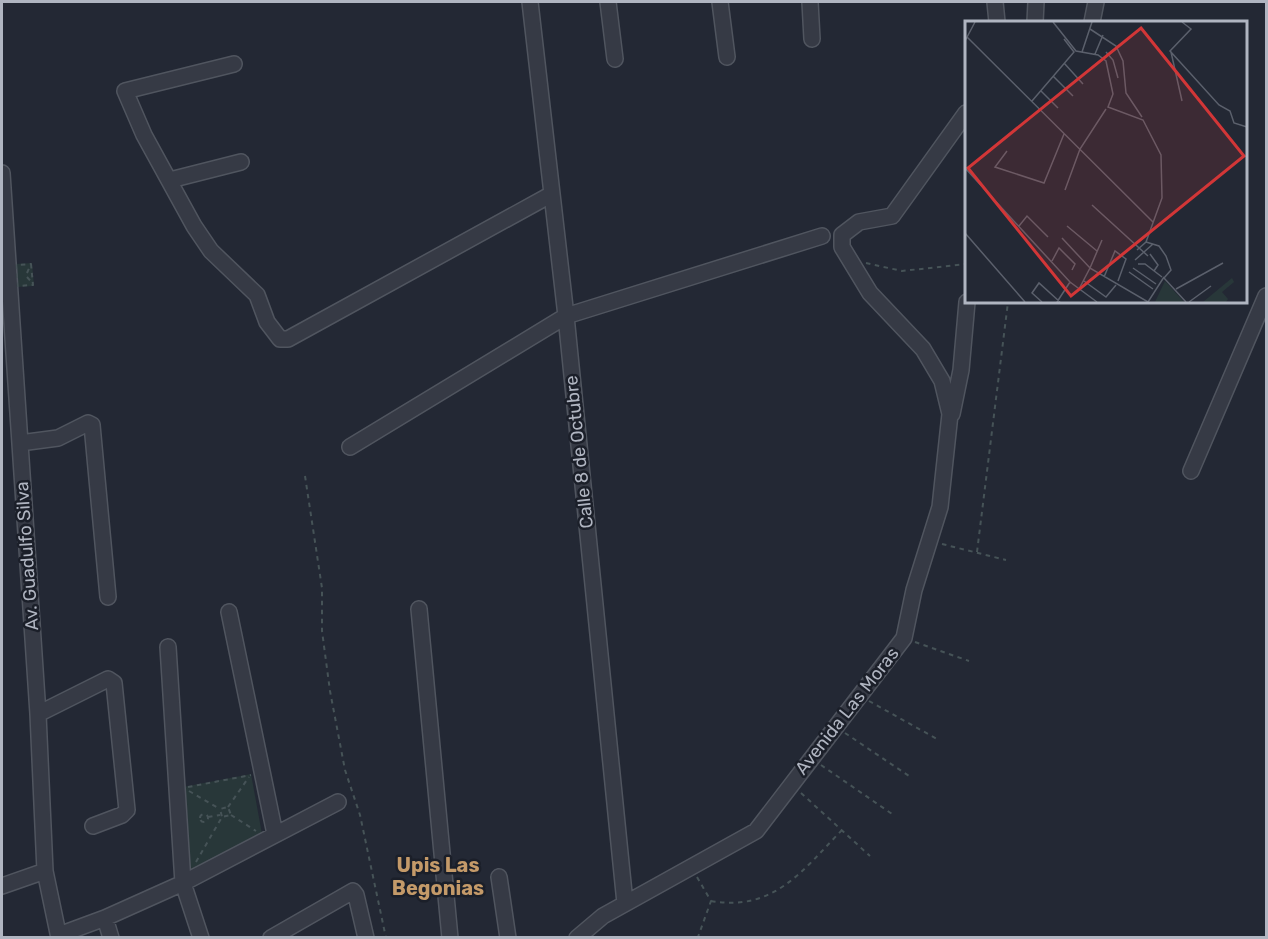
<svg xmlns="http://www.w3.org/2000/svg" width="1268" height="939" font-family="Rubik,sans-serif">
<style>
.green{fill:#283739}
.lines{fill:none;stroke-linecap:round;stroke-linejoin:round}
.minor-casing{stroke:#50555f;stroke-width:18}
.path{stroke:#465357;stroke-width:2;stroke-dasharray:4.5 4.5;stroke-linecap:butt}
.minor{stroke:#363a45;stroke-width:15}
.labels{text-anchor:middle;stroke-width:5;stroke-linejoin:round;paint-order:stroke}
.street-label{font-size:18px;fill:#b0b5c1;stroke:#1b1f29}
.neighbourhood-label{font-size:20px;font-weight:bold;fill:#c49a69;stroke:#1b1f29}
.inset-road{fill:none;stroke:#5b606c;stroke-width:1.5}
.view{fill:#d23637;fill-opacity:0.15;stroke:#d23637;stroke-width:3}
.inset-edge{fill:none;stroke:#b0b5c1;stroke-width:3}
</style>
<rect width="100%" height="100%" fill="#232834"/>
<path class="green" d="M32 263 34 286 17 287 15 264Z
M251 774 262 834 189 874 183 787Z"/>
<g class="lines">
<defs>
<path id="minor" d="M530 2 566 316 625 903
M608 2 615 59
M720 2 727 57
M810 2 812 39
M995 2 997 22
M1035 22 1036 2
M1092 22 1096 2
M234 64 125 91 144 135 194 226 211 251 257 295 267 322 280 339H288L552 194
M2 173 38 714 45 871 59 938
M170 180 241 162
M952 414 961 370 967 302
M20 443 58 438 88 423 92 425 108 597
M350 447 566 316 822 236
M1191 471 1266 296
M419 609 450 938
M229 612 275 834
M168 647 183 883 338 802
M38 714 108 679 114 683 127 810 122 815 93 826
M499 877 508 938
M2 886 45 871
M105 918 111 938
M59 935 105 918 183 883 201 938
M271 938 353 891 356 895 366 938
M577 938 603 916 756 831 904 638 914 590 940 507 950 414 942 381 923 349 870 293 842 247V235L859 222 892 216 966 113"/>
</defs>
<use href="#minor" class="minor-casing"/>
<path class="path" d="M866 263 902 271 966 264
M31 264 33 285 17 286 16 265Z
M27 273 31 264
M27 277 33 284
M305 476 322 588V631L330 691 345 770 360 815 386 938
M942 544 1006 560
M977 552 1008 302
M915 642 969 661
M869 701 937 739
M845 733 912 778
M821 765 895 816
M188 787 251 775
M189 791 220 809
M801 793 870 856
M228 807 249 777
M200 818a4 4 0 1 1 8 0a4 4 0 1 1-8 0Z
M231 815 256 831
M208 817 220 815
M196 862 222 817 231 815 228 807 220 809 222 817
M697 877 711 901 698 937
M711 901C774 912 803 870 842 830"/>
<use href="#minor" class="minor"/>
</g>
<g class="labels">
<g class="street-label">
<text transform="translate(579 452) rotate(-96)" y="6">Calle 8 de Octubre</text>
<text transform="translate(27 556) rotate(-94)" y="6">Av. Guadulfo Silva</text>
<text transform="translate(847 711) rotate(-52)" y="6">Avenida Las Moras</text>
</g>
<g class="neighbourhood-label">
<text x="438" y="872">Upis Las<tspan x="438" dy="23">Begonias</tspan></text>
</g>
</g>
<g transform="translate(965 21)">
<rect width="282" height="282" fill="#232834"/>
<path d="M267 257 269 261 257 271 263 278 261 281H238ZM200 260 219 281H190Z" fill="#283739"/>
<path class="inset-road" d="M88 1 111 30 133 34 141 40 148 73 143 86 178 99 196 134 197 177 181 221 172 229M217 1 226 8 205 30 254 84 265 90 269 102 282 106M125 8 151 25 158 40 161 72 177 96M2 16 188 201M0 20 10 1M117 31 127 1M141 31 148 39 153 57M206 31 217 80M130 33 138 14M99 42 118 63M88 55 108 75M76 70 93 87M67 80 109 31 99 18M42 130 30 146 79 162 99 113M0 147 105 261 132 281M100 169 115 128 141 88M127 184 183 235M54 205 62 195 83 216M102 205 132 230M0 212 60 281M97 217 125 247 137 219M181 221 194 225 201 235 206 249 199 257 221 281M185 233 193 244 189 250M170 239 188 223M87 240 94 227 110 243 107 249M173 243H180L197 256M168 247 191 263M164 251 188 268M139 256 150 230 161 238 153 260M119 260 141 276 151 264M114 268 125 247 183 281 199 256M211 268 258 242M77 281 67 272 74 262 95 281M92 281 105 261M224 281 246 265"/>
<path class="view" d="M176 7 279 135 106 275 3 147Z"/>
<rect width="282" height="282" class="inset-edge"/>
</g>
<rect width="1268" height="939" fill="none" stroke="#b0b5c1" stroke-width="6"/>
</svg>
